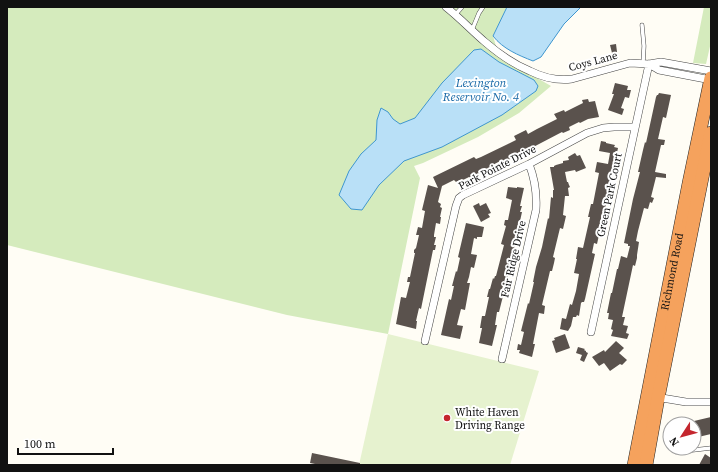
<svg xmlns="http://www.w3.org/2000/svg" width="718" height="472" font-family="'Source Serif 4',serif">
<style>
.green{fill:#d5ebbd}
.pitch{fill:#e6f2cf}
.water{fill:#b9e0f7;stroke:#3f96cf}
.building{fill:#5a524d}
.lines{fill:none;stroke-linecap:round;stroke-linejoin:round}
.lane-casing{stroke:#444;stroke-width:4.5}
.street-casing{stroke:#444;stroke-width:8}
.highway-casing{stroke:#222;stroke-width:14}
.lane{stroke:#fff;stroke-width:3.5}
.street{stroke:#fff;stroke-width:7}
.highway{stroke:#f5a25d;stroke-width:13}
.poi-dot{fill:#c4262e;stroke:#fff;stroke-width:1.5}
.labels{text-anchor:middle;stroke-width:4;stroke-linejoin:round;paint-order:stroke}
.street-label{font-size:11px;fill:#111;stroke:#fff}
.poi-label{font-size:11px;fill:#111;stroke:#fff;text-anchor:start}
.water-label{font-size:12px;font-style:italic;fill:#1768a6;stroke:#fff}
</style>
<rect width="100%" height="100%" fill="#fffdf5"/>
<path class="green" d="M7 7H507L493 36 499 56 551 86 519 113 478 137 423 163 414 166 420 178 388 334 287 315 7 245Z
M704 7H711V42L706 64 693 63Z"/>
<path class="pitch" d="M388 334 539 371 510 465H359Z"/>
<path class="water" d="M507 7H581L564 24 541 57 533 61C518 55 503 49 493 36Z
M481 49 499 62 534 80 538 86 536 91 502 115 442 147 404 161 379 185 362 210 351 209 339 195 349 171 361 154 376 140 377 120 381 108 388 112 393 119 400 124 415 118 442 83 474 50Z"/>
<path class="building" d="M616 44 617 52 612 53 610 45Z
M615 83 628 86 627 90H631L629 98 625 97 621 108 624 109 622 115 608 110 614 94H612Z
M659 93 671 95 666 118 663 117 658 139 665 140 664 145H661L655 172 666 174V178L656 177 651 197 654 198 652 203 650 202 648 209 644 208 638 231 636 241 639 242 637 255V258L635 266 633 265 622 317H625L623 325 628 326 626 333 629 334 627 339 611 336 613 330 611 329 613 320 608 319 609 313H607L611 293H612L617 269H618L621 256 627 258 630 246H628V244L624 243 633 199 640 172H638L643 150 645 142 646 143 656 97 657 95H658Z
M588 99 589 102 595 101 599 117 588 119 580 123 579 122 569 127 570 130 563 133 562 132 503 163 502 160 489 167 490 169 470 179 469 177 463 180 462 179 456 182 454 180 442 186 438 202 441 204 440 207 442 208 440 217H441L440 224 436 223 434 235V237H436L434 245H436L435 250H433L421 309 419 308 416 321H417L416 329 396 324 401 297 406 298 410 282H407L408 277H410L415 253H414V250L416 248 419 235H416L418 227 422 228 425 211 422 210 428 185 438 188 433 177 474 157 476 159 481 157 516 140 514 136 526 130 528 134 537 129 557 119 554 114 564 110 565 112 583 103 582 100Z
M601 141 606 142V143L615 145 614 147 618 148 604 214 602 213 600 224H602L599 235 597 244 594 243 592 253 595 254 585 299 584 302H582L581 303 579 316 577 315 576 317H573L571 326 568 331 560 329 562 318 566 319 570 304 572 305 576 291 579 274 574 273 577 259H576L578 247 583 248 590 217H588L591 204H593L599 173 595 172 597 162 608 164 610 153 599 151Z
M575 153 577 156 580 155 586 168 576 172 575 170 565 172 567 182H568L569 185 570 187 568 188 569 196H565L563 215 566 216 563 229 560 228 553 257 555 258 554 263 552 271H550L542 305 545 306 544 314 539 313 533 344H535L532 357 519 353 520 350H517L518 344 521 345 524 332 521 331 528 303 529 304 534 282H533L536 267 542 247 548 218 549 219 551 197 553 198V190H554L550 167H554V166L556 165 563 163V161L569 160 568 157Z
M508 187 517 188V187L524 188 520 206H522L520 212H522L508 276 506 283H504L500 295 503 296 499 312H497L495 325H497L492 346 479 343 482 328H480L482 316H485L489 297H487L489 289H490L493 278 494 279 495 276H496L504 245 501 244 506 226 504 225 505 220H508L512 200 506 198Z
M479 203 480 206 486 203 491 213 488 214 490 217 481 222 473 206Z
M466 223 484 227 482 237H477V239L474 238 471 254 477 255 474 268 471 267 469 277 467 283H470L465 310 461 309 457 325 463 326 460 339 441 335 449 299 451 300 454 286H452L456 271 457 272 460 258 458 257Z
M565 334 570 348 556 353 552 341 555 340 554 338Z
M616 341 624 348 619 353 627 360 622 365 620 364 610 371 604 363 599 366 592 357 604 350 605 352Z
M578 347 585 349 584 350 586 351V352L588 353 584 362 580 360 582 355 576 353Z
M711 417V434L694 438V421Z
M312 453 360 463V465H320L310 463Z
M705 454 711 458V465H699Z"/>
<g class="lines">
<defs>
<path id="lane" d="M455 15 462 7
M642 25 644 46 643 63
M472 30 479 13 483 7
M676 452 711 448"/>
<path id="street" d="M446 7C460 18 472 31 485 42 499 54 513 64 530 71 544 78 556 81 572 79L630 63 649 64 661 62 711 71
M649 64 659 70 711 80
M591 332 649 64
M425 341 456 206 459 198 463 195 529 164 587 133 603 128 614 127H635
M502 359 536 210C537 194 535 179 529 164
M656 397 686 402H711"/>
<g id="highway">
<path id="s1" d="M634 465 689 183 711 78"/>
<path d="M646 465 658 398 711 133"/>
</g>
</defs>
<use href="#lane" class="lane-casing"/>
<use href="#street" class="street-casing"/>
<use href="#highway" class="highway-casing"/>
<use href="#lane" class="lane"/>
<use href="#street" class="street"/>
<use href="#highway" class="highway"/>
</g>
<circle class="poi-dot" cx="447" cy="418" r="4"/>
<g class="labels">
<g class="street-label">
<text transform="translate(593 61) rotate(-15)" y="4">Coys Lane</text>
<text transform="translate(497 167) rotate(-27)" y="4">Park Pointe Drive</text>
<text transform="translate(609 195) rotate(-78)" y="4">Green Park Court</text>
<text transform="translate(513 259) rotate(-77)" y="4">Fair Ridge Drive</text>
<text dy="4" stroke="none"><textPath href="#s1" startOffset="197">Richmond Road</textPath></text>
</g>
<g class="poi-label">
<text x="455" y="416">White Haven<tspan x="455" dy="13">Driving Range</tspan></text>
</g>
<g class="water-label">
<text x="481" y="87">Lexington<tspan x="481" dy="14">Reservoir No. 4</tspan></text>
</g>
</g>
<rect width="718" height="472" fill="none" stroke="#111111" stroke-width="16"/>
<g transform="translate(682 436) rotate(234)"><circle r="19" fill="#ffffff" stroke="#a0a0a0"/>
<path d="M0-3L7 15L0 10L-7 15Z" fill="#c4262e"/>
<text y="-6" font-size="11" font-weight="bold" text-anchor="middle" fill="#111111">N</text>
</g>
<path d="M18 448v6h95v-6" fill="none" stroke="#111111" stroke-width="2"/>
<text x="24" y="448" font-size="12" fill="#111111" stroke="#ffffff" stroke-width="3" paint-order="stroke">100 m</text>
</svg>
